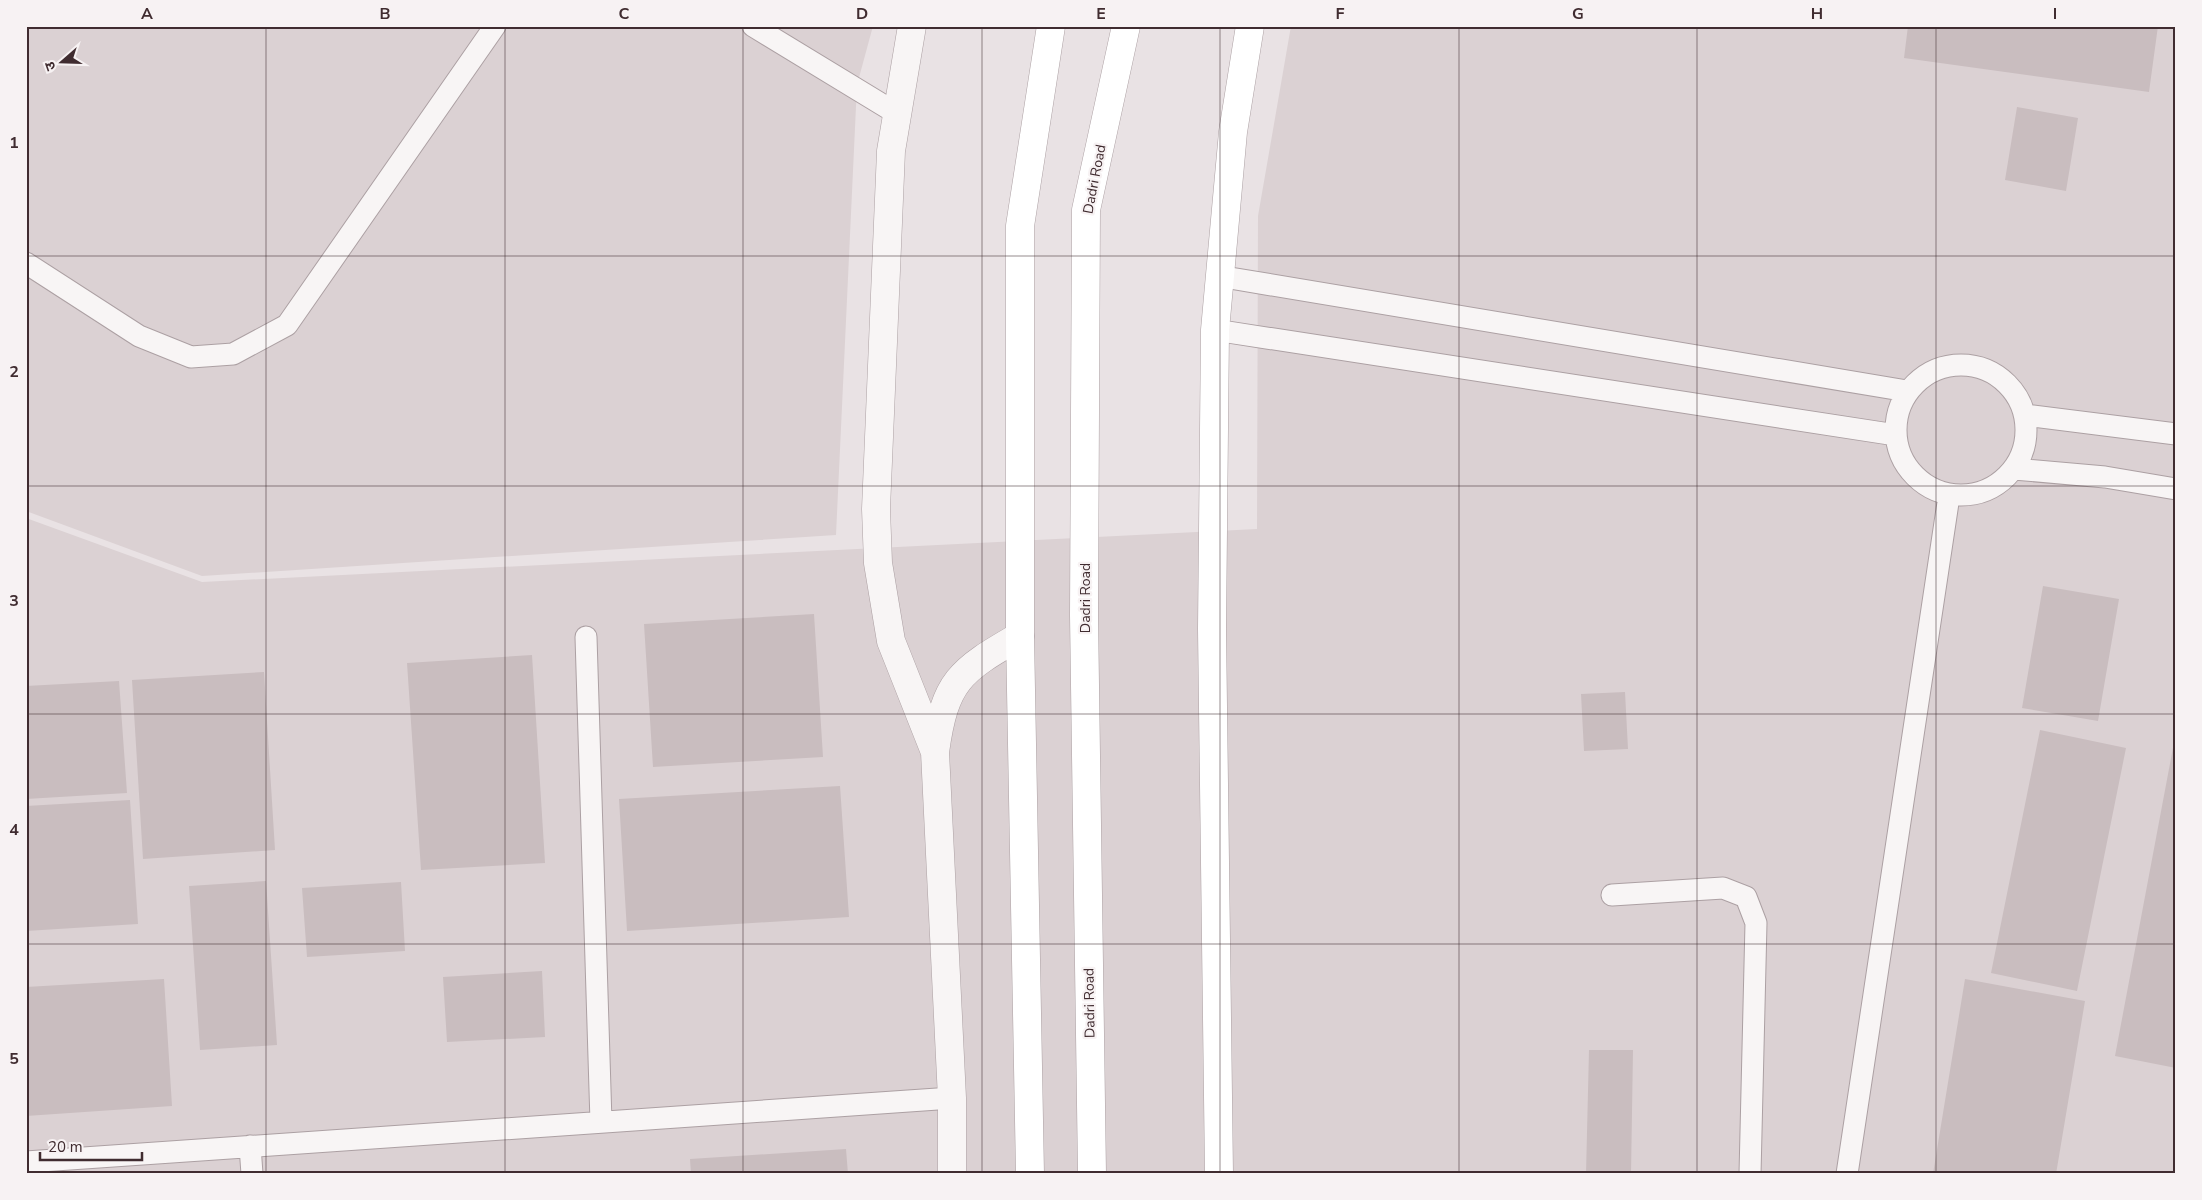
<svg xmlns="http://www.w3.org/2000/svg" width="2202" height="1200" font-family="'Nunito Sans','Noto Sans Devanagari',sans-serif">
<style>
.built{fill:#dbd1d3}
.building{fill:#c9bdbf}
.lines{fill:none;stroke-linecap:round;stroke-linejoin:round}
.lane-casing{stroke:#aca0a3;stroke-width:23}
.street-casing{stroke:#aca0a3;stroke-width:29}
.secondary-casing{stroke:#aca0a3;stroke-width:29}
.lane{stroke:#f8f5f5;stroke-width:21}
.street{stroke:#f8f5f5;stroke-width:28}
.secondary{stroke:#fff;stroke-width:28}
.grid{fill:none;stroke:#402c30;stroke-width:1;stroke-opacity:0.55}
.labels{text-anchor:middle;stroke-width:4.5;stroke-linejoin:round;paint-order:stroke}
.street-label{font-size:14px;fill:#402c30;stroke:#f7f2f3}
.neatline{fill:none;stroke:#402c30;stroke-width:2}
.grid-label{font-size:16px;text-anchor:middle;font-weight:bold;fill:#402c30}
</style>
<rect width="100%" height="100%" fill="#e9e2e4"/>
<path class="built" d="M26 26H873L857 85 836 535 202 576 26 511Z
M1291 26H2176V1174H26V518L202 582 1257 529 1258 216Z"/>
<path class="building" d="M1908 26H2158L2149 92 1904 58Z
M2017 107 2078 118 2066 191 2005 180Z
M2043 586 2119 599 2098 721 2022 708Z
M814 614 823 757 653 767 644 624Z
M532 655 545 863 421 870 407 663Z
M264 672 275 850 143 859 132 680Z
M119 681 127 793 26 799V686Z
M1625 692 1628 749 1584 751 1581 694Z
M2040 730 2126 748 2077 991 1991 973Z
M2175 737H2176V1068L2115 1056Z
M840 786 849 917 627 931 619 799Z
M130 800 138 924 26 931V806Z
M266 881 277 1045 200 1050 189 886Z
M401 882 405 951 307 957 302 888Z
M542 971 545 1037 447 1042 443 977Z
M164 979 172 1106 26 1116V987Z
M1965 979 2085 1001 2056 1174H1933Z
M1589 1050H1633L1631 1174H1586Z
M846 1149 848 1174H691L690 1159Z"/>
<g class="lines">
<defs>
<path id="lane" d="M753 26 896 113
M26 263 139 336 191 357 233 354 287 325 495 26
M1218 276 1907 391
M1215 330 1896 435
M1896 430a65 65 0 1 1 130 0a65 65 0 1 1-130 0Z
M2025 415 2176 434
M2014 469 2105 477 2176 489
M586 637 601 1122
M1612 895 1723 888 1746 897 1756 923 1750 1174
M250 1146 252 1174
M26 1162 952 1098
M1847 1174 1949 496"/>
<path id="street" d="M912 26 891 151 876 509 878 563 891 641 935 752
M952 1174V1098L935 752C945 681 959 671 1020 636"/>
<path id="secondary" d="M1030 1174 1020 636V226L1051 26
M1092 1174 1084 615 1086 210 1126 26
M1219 1174 1212 629 1215 330 1233 132 1250 26"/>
</defs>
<use href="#lane" class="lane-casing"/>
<use href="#street" class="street-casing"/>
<use href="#secondary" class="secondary-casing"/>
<use href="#lane" class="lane"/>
<use href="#street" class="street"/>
<use href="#secondary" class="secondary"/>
</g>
<path class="grid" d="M266 26V1174M505 26V1174M743 26V1174M982 26V1174M1220 26V1174M1459 26V1174M1697 26V1174M1936 26V1174M26 256H2176M26 486H2176M26 714H2176M26 944H2176"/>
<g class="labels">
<g class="street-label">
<text transform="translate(1094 179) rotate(-79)" y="5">Dadri Road</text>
<text transform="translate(1085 598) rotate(-90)" y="5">Dadri Road</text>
<text transform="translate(1089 1003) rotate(-91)" y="5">Dadri Road</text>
</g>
</g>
<rect width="2202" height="1200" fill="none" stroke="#f7f2f3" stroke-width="55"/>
<g transform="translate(62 62) rotate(250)" stroke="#f7f2f3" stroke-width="4" paint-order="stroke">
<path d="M0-4L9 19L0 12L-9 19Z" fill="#402c30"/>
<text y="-8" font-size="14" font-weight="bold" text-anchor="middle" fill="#402c30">उ</text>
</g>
<path d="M40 1152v8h102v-8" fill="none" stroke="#402c30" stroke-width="2.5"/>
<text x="48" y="1152" font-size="15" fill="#402c30" stroke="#f7f2f3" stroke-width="4" paint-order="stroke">20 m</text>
<rect x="28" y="28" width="2146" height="1144" class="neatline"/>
<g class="grid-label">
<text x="147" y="19">A</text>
<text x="385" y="19">B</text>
<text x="624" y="19">C</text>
<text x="862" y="19">D</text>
<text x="1101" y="19">E</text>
<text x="1340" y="19">F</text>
<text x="1578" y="19">G</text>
<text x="1817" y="19">H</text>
<text x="2055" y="19">I</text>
<text x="14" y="148">1</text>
<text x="14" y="377">2</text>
<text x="14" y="606">3</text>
<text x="14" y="835">4</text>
<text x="14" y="1064">5</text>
</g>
</svg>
